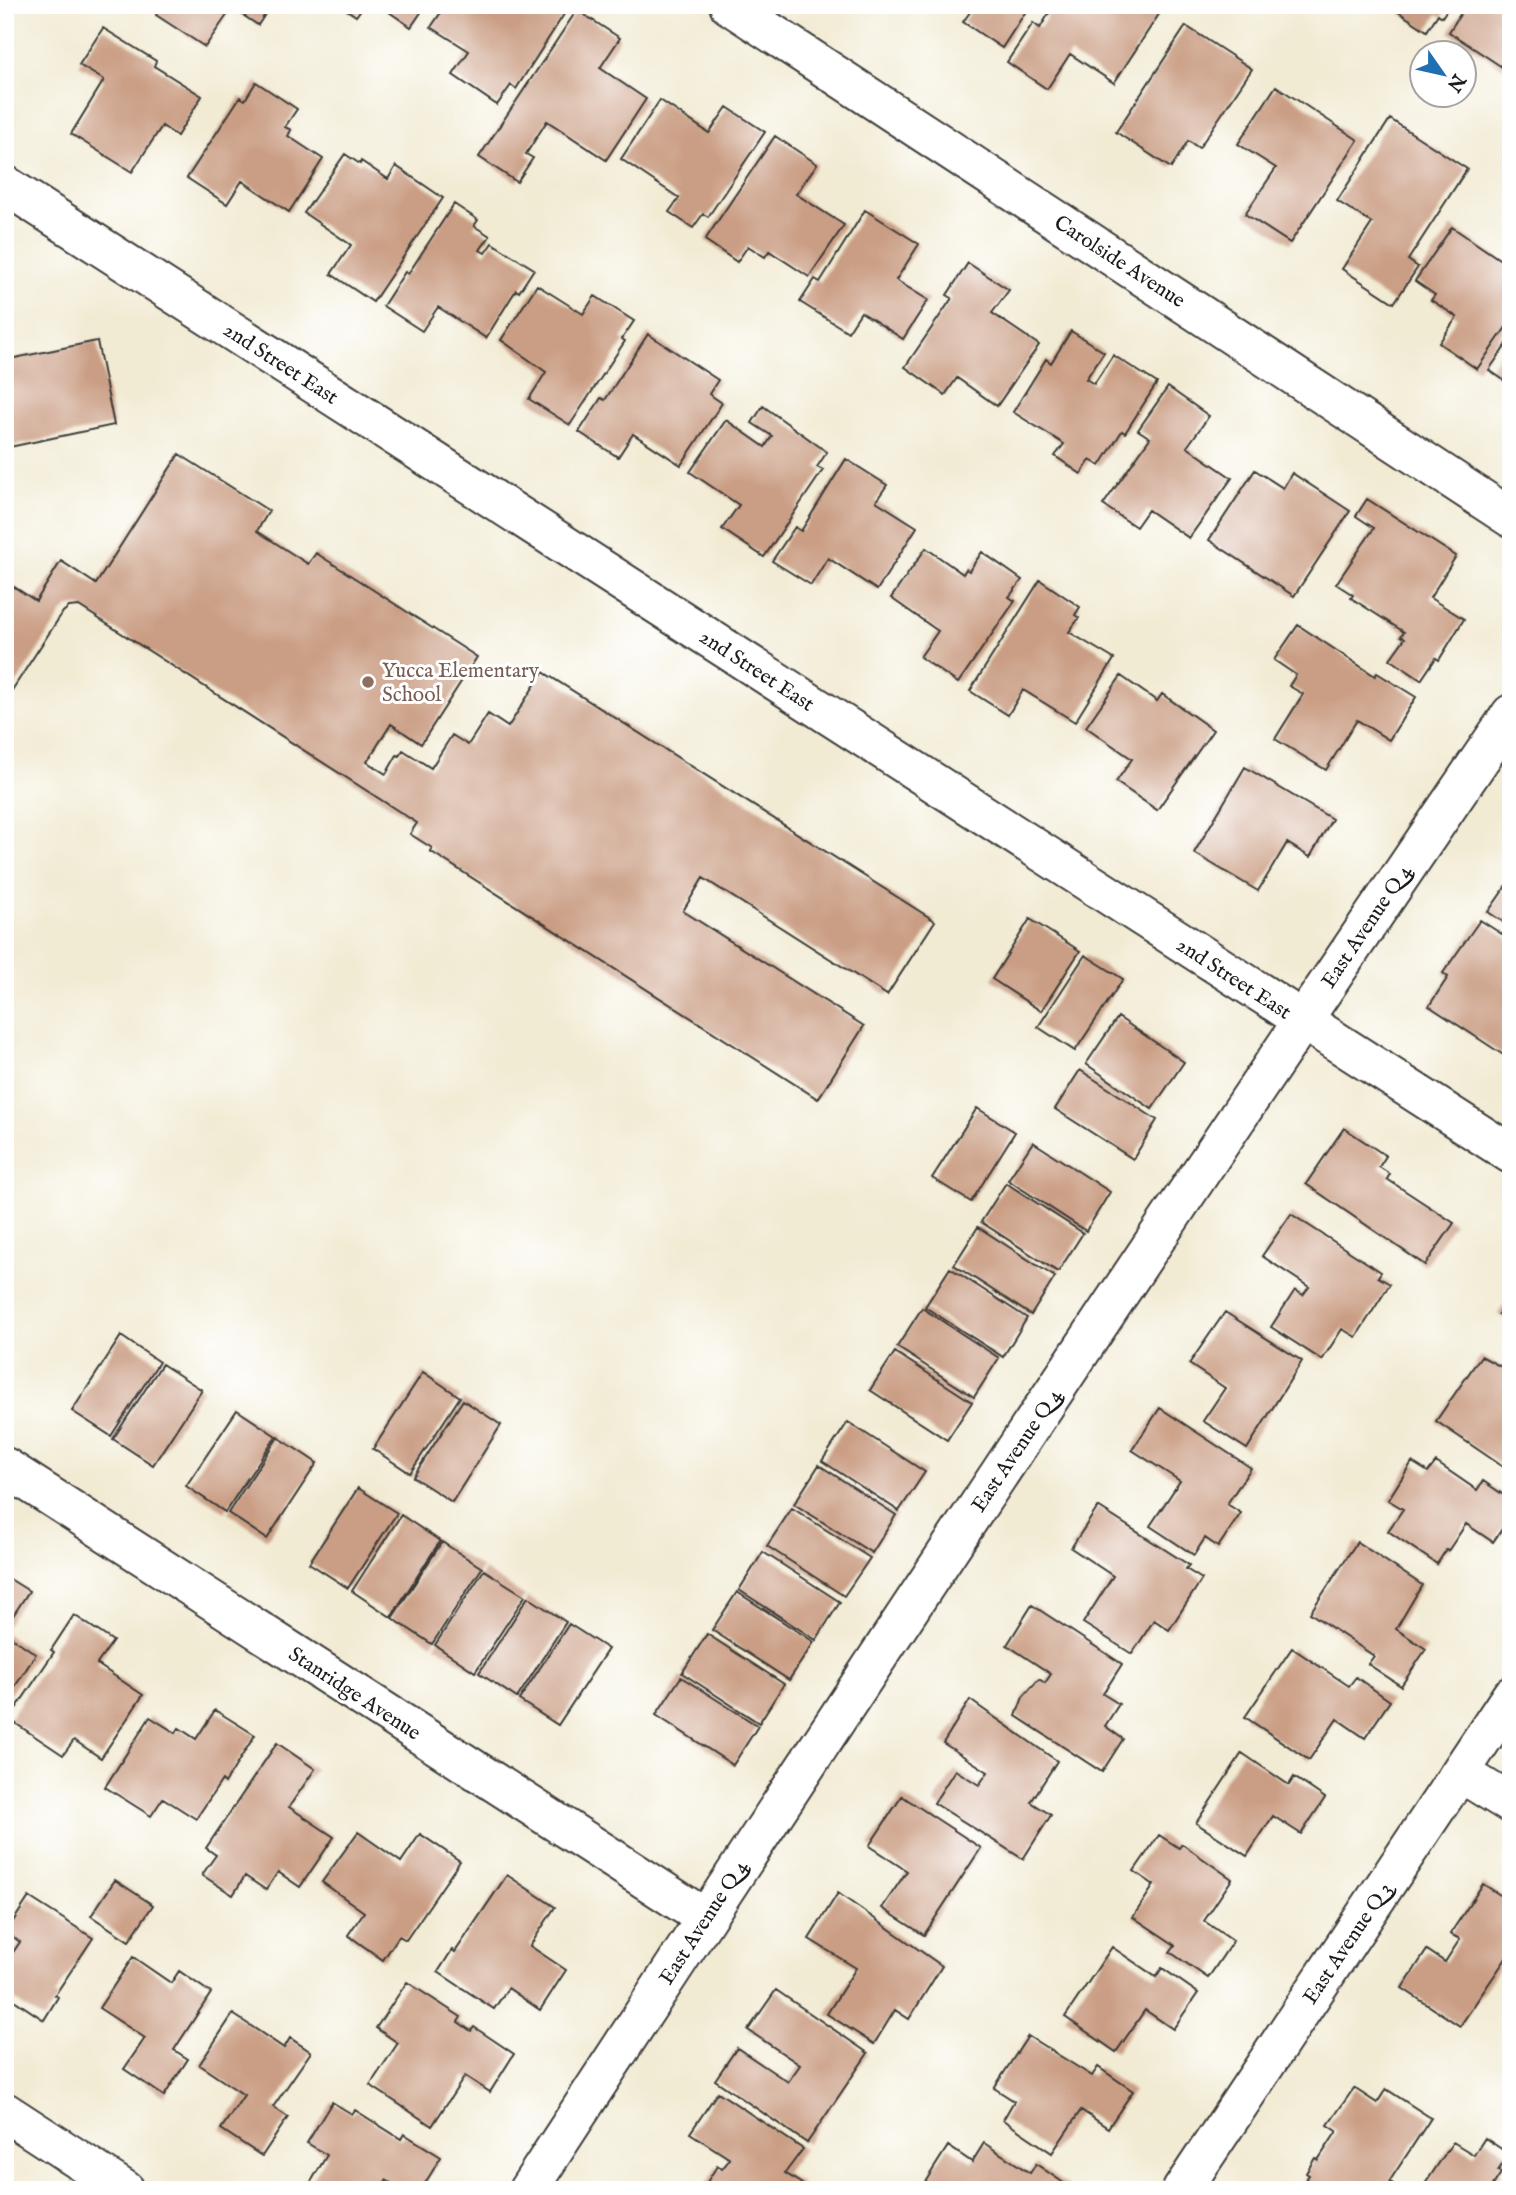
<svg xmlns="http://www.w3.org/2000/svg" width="1516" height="2195" font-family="'IM FELL English',serif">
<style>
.building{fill:#ca9e84}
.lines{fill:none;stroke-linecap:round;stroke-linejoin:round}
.minor-casing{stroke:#3c3b38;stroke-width:42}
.minor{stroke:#fff;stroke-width:38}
.education-dot{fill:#8d6e63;stroke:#fff;stroke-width:2.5}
.labels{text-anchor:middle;stroke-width:6;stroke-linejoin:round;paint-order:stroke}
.street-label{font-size:21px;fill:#1c1c1c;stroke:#fff}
.education-label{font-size:21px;fill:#785e54;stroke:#fff;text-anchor:start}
</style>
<rect width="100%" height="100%" fill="#fff"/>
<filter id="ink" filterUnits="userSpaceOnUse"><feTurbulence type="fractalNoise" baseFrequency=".0143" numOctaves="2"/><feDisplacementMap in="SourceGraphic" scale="14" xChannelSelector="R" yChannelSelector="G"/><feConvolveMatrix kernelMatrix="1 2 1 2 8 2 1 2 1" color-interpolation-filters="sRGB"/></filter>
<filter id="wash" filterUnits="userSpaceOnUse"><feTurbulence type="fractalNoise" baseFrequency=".00686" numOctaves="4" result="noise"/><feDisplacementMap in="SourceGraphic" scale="28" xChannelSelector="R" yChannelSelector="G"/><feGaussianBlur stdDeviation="1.57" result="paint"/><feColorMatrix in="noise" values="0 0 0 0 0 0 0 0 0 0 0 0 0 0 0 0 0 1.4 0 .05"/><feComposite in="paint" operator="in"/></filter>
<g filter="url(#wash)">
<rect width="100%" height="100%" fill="#f2ebd4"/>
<g id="blocks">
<path class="building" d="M162 5H271L258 25 232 8 205 47 156 15Z
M340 5H364L356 16Z
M379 5H426L411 27Z
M446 5H515L521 9 524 5H564L568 8 516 89 511 85 497 105 453 75 469 51 431 27Z
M975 5H1030L1002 48 963 22Z
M1054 5H1165L1114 83 1070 54 1047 89 1007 62 1033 23 1040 28Z
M1388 5H1450L1442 17 1438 14 1427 31Z
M1466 5H1511V73L1449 32Z
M577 10 620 38 600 68 646 99 606 160 547 121 526 154 533 158 517 182 479 157Z
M1186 26 1252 69 1199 148 1188 141 1171 168 1116 132Z
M103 28 156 61 154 66 202 96 177 136 162 126 132 172 71 134 104 80 79 65Z
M256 82 297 109 285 127 291 130 288 136 323 159 289 212 242 181 227 204 187 178 240 97 245 100Z
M1276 86 1358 140 1290 243 1245 214 1276 168 1238 144Z
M660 100 709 133 727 107 765 132 708 217 703 214 693 228 669 212 679 198 621 159Z
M1390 119 1467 169 1408 260 1418 267 1394 303 1342 269 1372 223 1337 201Z
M775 136 817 164 796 194 844 225 809 277 769 251 765 257 748 246 737 262 705 240Z
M345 154 360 164 361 161 388 179 396 166 443 198 373 302 331 274 351 245 304 213Z
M454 204 478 220 474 226 490 236 480 250 485 253 492 243 534 269 519 292 516 290 486 338 438 307 422 331 383 306 405 272 408 274Z
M865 210 919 244 896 280 928 300 903 339 861 312 848 332 800 302 815 279 820 282Z
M1452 227 1508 265 1511 262V320L1477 369 1439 343 1457 317 1431 300 1435 295 1415 281Z
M968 263 1009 290 992 313 1039 345 997 406 957 378 945 395 905 367 952 298 947 295Z
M537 285 583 314 595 296 634 321 622 339 625 341 570 425 529 399 546 372 501 340Z
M1071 331 1104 352 1086 379 1094 384 1113 355 1157 383 1125 433 1122 431 1100 466 1090 460 1081 474 1055 456 1064 444 1013 412 1046 359 1051 363Z
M648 334 718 380 709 394 722 403 681 465 633 434 618 457 579 432 601 398 605 400Z
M1511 338V385L1489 370Z
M97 341 114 425 5 448V360Z
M1168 387 1209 416 1187 447 1232 478 1189 538 1148 510 1136 527 1103 505 1150 438 1138 430Z
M763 406 827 452 817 467 823 470 764 557 722 529 739 505 690 472 726 420 765 447 772 436 752 423Z
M179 454 269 511 257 531 308 564 316 553 477 657 421 744 391 724 367 762 386 774 397 755 399 756 403 750 431 768 452 735 468 745 488 714 508 727 543 672 935 921 887 995 703 878 683 911 864 1026 818 1099 430 851 432 848 410 834 417 823 79 606 69 607 63 612 5 701V581L36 601 61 561 96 584Z
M846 459 887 485 876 501 917 527 877 590 828 558 811 585 772 561 795 527 801 531Z
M1255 470 1283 488 1292 473 1350 511 1294 596 1209 540Z
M1367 499 1456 556 1430 598 1464 619 1439 660 1436 658 1421 680 1390 659 1405 638 1401 636 1404 632 1351 598 1353 595 1336 584 1374 528 1356 516Z
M926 548 963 574 966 569 969 571 982 552 1022 580 1009 597 1015 601 958 683 920 657 938 631 891 598Z
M1040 580 1080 607 1075 615 1079 618 1069 632 1114 659 1075 722 1023 690 1008 715 970 691Z
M1298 625 1375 676 1377 673 1416 697 1389 740 1357 720 1326 770 1275 739 1303 694 1289 686 1296 675 1274 660Z
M1121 676 1157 701 1162 694 1213 730 1157 810 1116 782 1132 759 1086 727Z
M1245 767 1332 819 1310 857 1287 843 1258 891 1194 853Z
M1511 879V927L1488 912Z
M1030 919 1080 951 1041 1011 992 979Z
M1480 920 1511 940V987L1508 991 1511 993V1060L1429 1006 1448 977 1443 973Z
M1085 955 1123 979 1075 1051 1038 1027Z
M1118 1017 1184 1062 1152 1109 1086 1064Z
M1080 1070 1157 1120 1133 1159 1055 1109Z
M977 1108 1015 1132 971 1202 932 1178Z
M1344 1128 1386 1156 1379 1167 1390 1174 1387 1179 1454 1223 1425 1265 1306 1184Z
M1033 1142 1110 1192 1086 1231 1008 1180Z
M1006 1183 1083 1233 1058 1272 981 1222Z
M1291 1214 1381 1272 1378 1277 1390 1284 1356 1337 1342 1329 1322 1360 1271 1327 1295 1290 1303 1295 1309 1287 1262 1256Z
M978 1227 1055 1277 1031 1315 954 1265Z
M950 1268 1027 1318 1003 1357 925 1307Z
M1511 1294V1323L1498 1314Z
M922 1308 999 1358 974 1397 897 1347Z
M1225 1312 1302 1361 1247 1449 1203 1421 1225 1388 1189 1364Z
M121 1336 159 1362 111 1436 72 1411Z
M895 1352 972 1402 947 1440 870 1390Z
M1481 1356 1511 1372V1454L1502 1466 1436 1421Z
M162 1364 202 1390 153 1465 113 1439Z
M423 1372 460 1397 410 1473 373 1449Z
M463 1400 501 1425 452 1502 413 1477Z
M1160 1408 1251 1468 1227 1504 1241 1513 1218 1547 1205 1538 1194 1555 1150 1526 1180 1481 1132 1450Z
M237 1410 276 1436 225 1512 186 1486Z
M848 1422 925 1472 899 1511 822 1461Z
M278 1437 317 1463 267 1539 228 1513Z
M1412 1462 1428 1472 1436 1462 1477 1490 1483 1481 1511 1500V1516L1493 1542 1466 1524 1448 1551 1446 1550 1437 1564 1388 1531 1403 1509 1388 1500Z
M819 1465 896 1515 872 1553 794 1504Z
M358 1488 397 1513 348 1588 309 1563Z
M1098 1507 1189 1565 1186 1569 1202 1579 1169 1630 1154 1620 1132 1654 1083 1623 1113 1576 1071 1548Z
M792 1508 870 1558 844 1596 767 1546Z
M401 1515 440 1541 391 1617 352 1591Z
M442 1542 482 1568 432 1644 392 1618Z
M1357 1542 1422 1585 1396 1629 1426 1649 1401 1686 1368 1664 1374 1656 1310 1613Z
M763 1552 840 1602 816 1640 739 1590Z
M484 1570 525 1596 475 1672 435 1645Z
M5 1576 29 1591 5 1628Z
M737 1592 814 1642 789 1680 712 1630Z
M528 1597 566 1622 517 1698 479 1673Z
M1032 1605 1122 1664 1103 1694 1119 1704 1105 1726 1123 1739 1102 1772 1016 1716 1023 1697 1039 1679 1045 1683 1051 1674 1007 1645Z
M74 1615 113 1641 97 1664 143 1695 101 1758 74 1740 63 1755 9 1719 54 1652 51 1650Z
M569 1624 608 1649 558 1725 519 1700Z
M5 1633 36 1654 5 1702Z
M707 1634 784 1684 759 1723 682 1673Z
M1292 1648 1349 1686 1356 1677 1390 1701 1365 1738 1337 1719 1309 1760 1245 1717Z
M681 1677 758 1726 733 1765 656 1715Z
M970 1700 1057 1761 1031 1802 1051 1815 1023 1859 934 1803 955 1770 979 1785 988 1772 943 1743Z
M215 1710 255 1735 225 1783 222 1780 196 1819 163 1798 151 1816 105 1787 150 1717 176 1733 179 1728 196 1739Z
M277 1743 315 1769 289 1807 334 1837 300 1887 278 1872 266 1890 245 1876 233 1895 202 1875 216 1855 206 1848Z
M1242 1753 1289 1785 1294 1777 1325 1798 1301 1834 1273 1816 1247 1856 1196 1823Z
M902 1796 981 1848 924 1935 882 1908 907 1871 869 1846Z
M358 1832 401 1862 420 1834 460 1861 406 1940 399 1936 383 1960 348 1935 364 1912 322 1882Z
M1159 1835 1179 1848 1182 1844 1232 1879 1204 1921 1233 1941 1208 1978 1170 1952 1175 1945 1133 1917 1154 1885 1134 1871Z
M507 1875 555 1907 530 1946 566 1970 540 2010 508 1988 494 2009 438 1972 452 1950 455 1952Z
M115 1880 153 1905 129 1941 91 1916Z
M1483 1884 1511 1902V1951L1460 2026 1402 1988 1427 1950 1445 1962 1460 1939 1450 1934Z
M838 1893 942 1966 909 2019 895 2010 874 2044 827 2014 856 1968 809 1939Z
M29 1897 93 1938 55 1995 58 1997 44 2020 5 1994V1964L20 1942 6 1932Z
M1112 1947 1156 1977 1162 1968 1198 1993 1173 2029 1145 2010 1116 2052 1065 2017Z
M133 1957 171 1983 179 1971 211 1993 174 2050 188 2059 164 2096 124 2069 145 2038 99 2008Z
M407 1982 461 2017 458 2022 471 2031 474 2027 514 2054 490 2092 465 2076 432 2126 370 2085 398 2043 376 2028Z
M776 1990 868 2053 807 2143 715 2080 737 2048 788 2082 800 2065 748 2030Z
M233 2014 284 2048 290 2038 311 2052 273 2107 288 2117 262 2156 221 2129 244 2095 199 2065Z
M1028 2036 1092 2076 1098 2067 1133 2091 1108 2128 1081 2110 1052 2153 1003 2120 1014 2101 994 2088Z
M1354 2088 1377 2103 1386 2089 1431 2118 1389 2182 1392 2183 1387 2190H1304L1300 2187 1309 2175 1306 2173 1315 2158 1318 2160 1337 2131 1328 2125Z
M718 2092 803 2149 785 2173 802 2184 798 2190H702L717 2166 722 2169 730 2159 690 2133Z
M332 2102 352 2114 355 2110 401 2139 404 2134 441 2157 421 2190H403L386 2180 380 2190H306L327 2155 307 2143Z
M1485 2138 1509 2154 1498 2171 1501 2173 1490 2190H1421L1453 2142 1474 2155Z
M984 2143 1030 2173 1036 2164 1068 2186 1065 2190H920L948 2146 972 2162Z"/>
</g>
</g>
<g filter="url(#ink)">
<use href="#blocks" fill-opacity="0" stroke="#3c3b38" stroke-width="2"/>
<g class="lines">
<defs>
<path id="minor" d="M729 5 1511 518
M5 185 1511 1154
M5 1467 705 1918
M1461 1773 1511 1804
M5 2112 125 2190
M528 2190C851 1695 1177 1202 1511 714
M1182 2190 1511 1696"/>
</defs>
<use href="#minor" class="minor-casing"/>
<use href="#minor" class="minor"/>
</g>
</g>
<circle class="education-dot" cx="368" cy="682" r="7"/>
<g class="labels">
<g class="street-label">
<text transform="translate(1120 261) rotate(33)" y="7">Carolside Avenue</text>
<text transform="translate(281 363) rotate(33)" y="7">2nd Street East</text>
<text transform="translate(757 670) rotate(33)" y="7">2nd Street East</text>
<text transform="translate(1366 926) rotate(-56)" y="7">East Avenue Q 4</text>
<text transform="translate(1234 978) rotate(33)" y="7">2nd Street East</text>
<text transform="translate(1016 1450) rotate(-56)" y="7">East Avenue Q 4</text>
<text transform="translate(355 1693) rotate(33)" y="7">Stanridge Avenue</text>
<text transform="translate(703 1922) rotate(-57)" y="7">East Avenue Q 4</text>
<text transform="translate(1347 1943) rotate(-56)" y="7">East Avenue Q 3</text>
</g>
<g class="education-label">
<text x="382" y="677">Yucca Elementary<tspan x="382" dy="24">School</tspan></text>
</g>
</g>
<rect width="1516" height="2195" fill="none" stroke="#fff" stroke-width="28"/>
<g transform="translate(1443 74) rotate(124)"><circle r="33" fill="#ffffff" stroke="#a4a4a4" stroke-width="2"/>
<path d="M0-5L12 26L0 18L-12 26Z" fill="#1f6fb2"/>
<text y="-10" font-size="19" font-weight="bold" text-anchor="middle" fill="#1c1c1c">N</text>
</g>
</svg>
